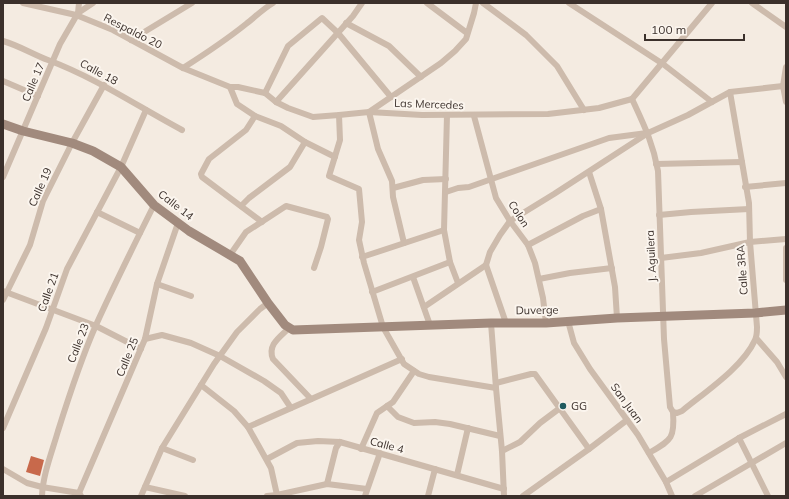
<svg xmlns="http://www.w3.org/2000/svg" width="789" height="499" font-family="Mulish,sans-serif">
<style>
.building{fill:#c8694b}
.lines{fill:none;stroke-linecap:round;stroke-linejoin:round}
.street{stroke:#cdbbac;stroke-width:6}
.secondary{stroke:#a18a7d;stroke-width:9}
.poi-dot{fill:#1f5a5e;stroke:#fbf5ee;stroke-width:1.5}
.labels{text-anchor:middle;stroke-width:4;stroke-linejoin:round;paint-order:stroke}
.street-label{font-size:11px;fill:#3b302b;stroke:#fbf5ee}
.poi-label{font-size:11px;fill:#3b302b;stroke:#fbf5ee;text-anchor:start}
</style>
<rect width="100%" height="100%" fill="#f4ebe1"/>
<path class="building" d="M31,456L44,460L40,476L26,472Z"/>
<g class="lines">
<g class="street">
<path d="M23,3L76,15L113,30L183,68L230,87H238L265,93L276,102L288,108L313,117L339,115L369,112L422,115L548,114L599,108L632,99"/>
<path d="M427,3L467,33"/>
<path d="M483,3L526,35L557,66L584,110"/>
<path d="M569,3L663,64L712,102"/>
<path d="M752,3L786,27"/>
<path d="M78,13L79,3"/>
<path d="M346,23L389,46L421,77"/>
<path d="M131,40L192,3"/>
<path d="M3,41C20,46 32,54 48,60C96,78 137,106 182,130"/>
<path d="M786,67L783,86L786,102"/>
<path d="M183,68C205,54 226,40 246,24C255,17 263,9 273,3"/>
<path d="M3,81L38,96"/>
<path d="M230,87L237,104L255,116L281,126L305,142L335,157"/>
<path d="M265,93L288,46L322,18L338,33L391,97"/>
<path d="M632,99C644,125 653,143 658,171L664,339L670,407L673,412L677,413L682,411C705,392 743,367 755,340C757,336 757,331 757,327L750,242L749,203L730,92"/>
<path d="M632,99L712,3"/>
<path d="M276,102L353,16L362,3"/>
<path d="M339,115L340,140L329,176L359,189L362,222L359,240L364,263L383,327L404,364L419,374L429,377L496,388"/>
<path d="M447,115L444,230L450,262L458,283"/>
<path d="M255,116L246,130L209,159L201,174L202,177L262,222"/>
<path d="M474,116L496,198L510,221L528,245L535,263L543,298L546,323"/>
<path d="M656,164L742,162"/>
<path d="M589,172L601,209L615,287L617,318"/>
<path d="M3,177L60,44L78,13L93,3"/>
<path d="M745,187L786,183"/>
<path d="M393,188L423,180L446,179"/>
<path d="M446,192L458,188L469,187L609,138L647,133"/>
<path d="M241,206L249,198L290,167L305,142"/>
<path d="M97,212L140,233"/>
<path d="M659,215L691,212L749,209"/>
<path d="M404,243L393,197L392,181L378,149L369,112L441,63L455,51L466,39L474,13L476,3"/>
<path d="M528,245L583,216L601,209"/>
<path d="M786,248V280"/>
<path d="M230,255L246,232L286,206L327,217L328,219L321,247L314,268"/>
<path d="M362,257L444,230"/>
<path d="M661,258L701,253L750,242L786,239"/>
<path d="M413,277L430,325"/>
<path d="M539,279L570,273L612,268"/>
<path d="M157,284L191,296"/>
<path d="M3,291L96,326L141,349"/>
<path d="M372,292L450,262"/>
<path d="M3,300L30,245L43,201L72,143L104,85"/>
<path d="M424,307L486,265"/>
<path d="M568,321L574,343L590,369L638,435L666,482L672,496"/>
<path d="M491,323L496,388L502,451L504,496"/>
<path d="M506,323L486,265L490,252L500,235L510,221L554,194L648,133L688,115L730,92L783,86"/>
<path d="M289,328C280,337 267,345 273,359L311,399"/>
<path d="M756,338L777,362L786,377"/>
<path d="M145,339L162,335L191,343L220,356L264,381L281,393L291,408"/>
<path d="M496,383L531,374H535L589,449"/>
<path d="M201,385L234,411L248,427L271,468L277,495"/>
<path d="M387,406L398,417L414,423L435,422L450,424L500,436"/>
<path d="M248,427L402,359"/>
<path d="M3,428L46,328L67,269L121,167L146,110"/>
<path d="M739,438L768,496"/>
<path d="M162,448L193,460"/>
<path d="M361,449L377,413L393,402L414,371"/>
<path d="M502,451L520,442L540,423L560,408"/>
<path d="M649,453C671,440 675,439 673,412"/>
<path d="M267,459L297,443L318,441L340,442L504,489"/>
<path d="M3,469L27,483L42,487L79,493L81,496"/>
<path d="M457,475L468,428"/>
<path d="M666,482L739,438L786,414"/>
<path d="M327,484L336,448L340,442"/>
<path d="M145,487L185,496"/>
<path d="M79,493L145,339L157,284L178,223"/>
<path d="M42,496C43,474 52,452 58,431C69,396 81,359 96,325C114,285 134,245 154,205"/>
<path d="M141,496L162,448L214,364L237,332L260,309L268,303"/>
<path d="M267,496L277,495L327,484L367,489"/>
<path d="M365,496L380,453"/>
<path d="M428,496L435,469"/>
<path d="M523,496L589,449L627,420"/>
<path d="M695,496L786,443"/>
</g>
<path class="secondary" d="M3,124L23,131L72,143L93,151L121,167L154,205L189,231L240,261L268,303L285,325L293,330L491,323H546L617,318L755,313L786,310"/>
</g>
<circle class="poi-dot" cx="563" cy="406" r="4"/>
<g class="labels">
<g class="street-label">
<text transform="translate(133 31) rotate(27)" y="4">Respaldo 20</text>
<text transform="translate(99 72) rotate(28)" y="4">Calle 18</text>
<text transform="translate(33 82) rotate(-67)" y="4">Calle 17</text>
<text transform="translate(429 104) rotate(2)" y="4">Las Mercedes</text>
<text transform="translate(40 187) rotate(-66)" y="4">Calle 19</text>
<text transform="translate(176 205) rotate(38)" y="4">Calle 14</text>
<text transform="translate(519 214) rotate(57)" y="4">Colon</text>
<text transform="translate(651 256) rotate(-93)" y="4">J. Aguilera</text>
<text transform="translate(742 270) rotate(-94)" y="4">Calle 3RA</text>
<text transform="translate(48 292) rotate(-70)" y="4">Calle 21</text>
<text transform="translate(537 310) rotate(-1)" y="4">Duverge</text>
<text transform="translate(78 343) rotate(-69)" y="4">Calle 23</text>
<text transform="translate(127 357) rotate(-68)" y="4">Calle 25</text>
<text transform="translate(627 403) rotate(54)" y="4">San Juan</text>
<text transform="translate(387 445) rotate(15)" y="4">Calle 4</text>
</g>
<g class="poi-label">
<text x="571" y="410">GG</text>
</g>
</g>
<rect width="789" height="499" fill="none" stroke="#3b302b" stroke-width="8"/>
<path d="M645 34v6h99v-6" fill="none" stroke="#3b302b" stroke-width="2"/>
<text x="651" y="34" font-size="12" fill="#3b302b" stroke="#fbf5ee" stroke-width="3" paint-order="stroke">100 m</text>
</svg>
